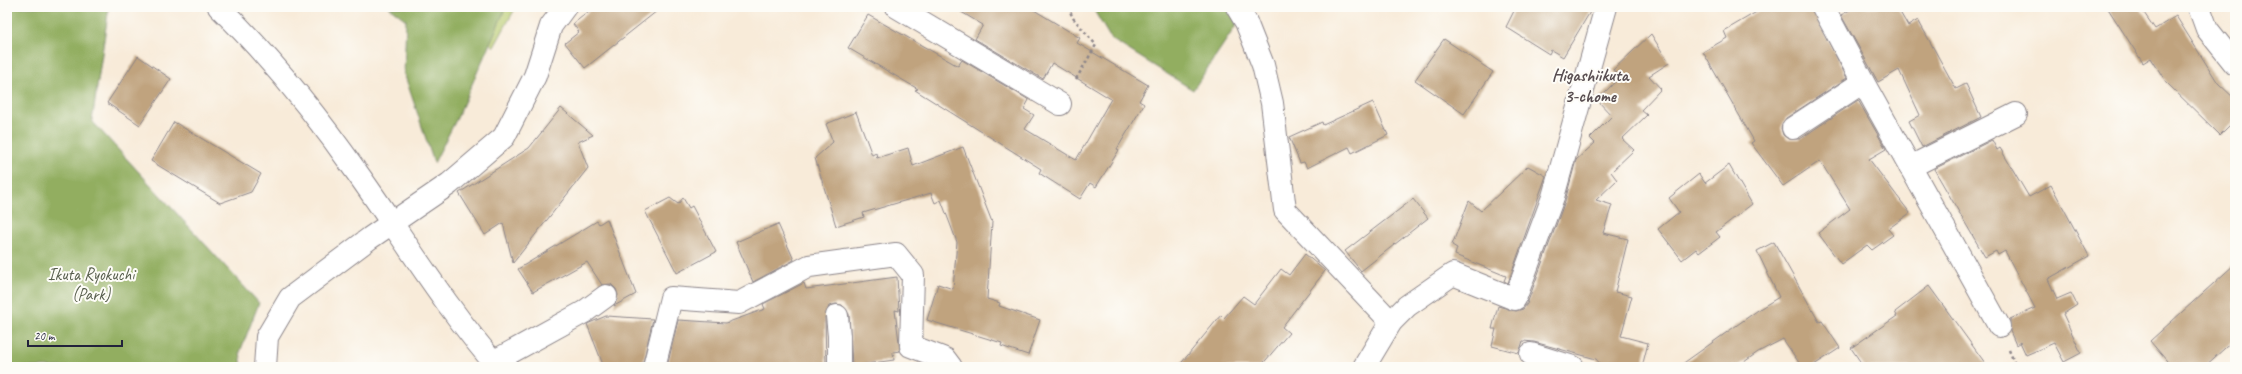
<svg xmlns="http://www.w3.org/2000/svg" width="2242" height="374" font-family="Caveat,sans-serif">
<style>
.green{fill:#b8ca6d;stroke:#6d7654}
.forest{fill:#92ae60;stroke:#5a684e}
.building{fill:#c0a37e}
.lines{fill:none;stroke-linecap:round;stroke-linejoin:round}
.minor-casing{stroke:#8d868a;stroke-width:24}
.path{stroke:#8d868a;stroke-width:2.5;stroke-dasharray:3 3;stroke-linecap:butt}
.minor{stroke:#fff;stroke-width:22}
.labels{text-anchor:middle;stroke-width:4;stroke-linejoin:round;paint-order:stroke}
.park-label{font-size:17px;fill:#565d4c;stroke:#fdfcf7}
.neighbourhood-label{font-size:18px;font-weight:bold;fill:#594f52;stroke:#fdfcf7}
</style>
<rect width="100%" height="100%" fill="#fdfcf7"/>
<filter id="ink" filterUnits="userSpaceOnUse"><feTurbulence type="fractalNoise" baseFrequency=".025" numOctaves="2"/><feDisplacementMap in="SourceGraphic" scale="8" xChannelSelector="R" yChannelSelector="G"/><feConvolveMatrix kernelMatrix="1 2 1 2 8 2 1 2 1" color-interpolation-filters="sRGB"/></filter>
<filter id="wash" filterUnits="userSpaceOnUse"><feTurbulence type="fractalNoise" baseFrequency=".012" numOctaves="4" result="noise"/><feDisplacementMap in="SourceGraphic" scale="16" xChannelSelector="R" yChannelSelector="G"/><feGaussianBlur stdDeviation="0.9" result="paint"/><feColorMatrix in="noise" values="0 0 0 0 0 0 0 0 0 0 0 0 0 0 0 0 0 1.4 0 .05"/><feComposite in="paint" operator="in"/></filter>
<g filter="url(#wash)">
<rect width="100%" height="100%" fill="#f8ebd9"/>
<path class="green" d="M453,7H516L494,47Z"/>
<g class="forest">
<path d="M7,7H109L92,121L259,303L240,352L242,367H7Z"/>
<path d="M389,7H506L458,116L434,163L404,73L406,20Z"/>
<path d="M1092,7H1227L1237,24L1193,90L1111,39Z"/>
</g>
<g id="blocks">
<g class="building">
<path d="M594,7H662L585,68L565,43L579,32L573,24Z"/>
<path d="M953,7H1029L1080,38L1077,43L1148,85L1139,101L1144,104L1117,149L1119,150L1096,187L1090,183L1080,199L1039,173L1041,169L915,90L918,89L848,48L868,15L958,66L962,60L1029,100L1024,109L1034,115L1025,129L1076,160L1111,99L1052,63L1043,79L975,39L983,25Z"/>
<path d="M1516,7H1593L1563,57L1551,50L1549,54L1506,27Z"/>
<path d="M1765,7H1811L1847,78L1786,118L1781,128L1783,135L1788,139H1800L1858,100L1886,149L1869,159L1910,213L1888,229L1893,235L1872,250L1867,245L1841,264L1818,233L1850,209L1820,161L1783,186L1751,143L1754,141L1703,52L1727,38L1724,31Z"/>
<path d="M1855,7H1897L1908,26L1918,20L1956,89L1966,84L1981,117L1922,147L1909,121L1920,115L1899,70L1878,82L1841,15Z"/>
<path d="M2107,7H2140L2155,29L2176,16L2218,83L2235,99V120L2220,135L2166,82L2151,58L2143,63Z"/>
<path d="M1651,34L1669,63L1649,76L1661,89L1641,110L1647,115L1622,139L1634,150L1611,172L1617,180L1596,200L1612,205L1603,233L1628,239L1615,292L1632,296L1621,336L1648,343L1642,367H1603L1596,359L1534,342L1523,341L1519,353L1492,346L1496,329H1492L1498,306L1516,311L1523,309L1527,304L1565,201L1576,160L1595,143L1590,138L1612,116L1597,100L1620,77L1613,70Z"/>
<path d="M1444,39L1493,72L1464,114L1415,80Z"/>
<path d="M138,56L171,79L140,125L107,103Z"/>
<path d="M1373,102L1388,135L1352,153L1349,147L1307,168L1304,162L1300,163L1289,137L1322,122L1323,125Z"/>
<path d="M561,108L593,135L578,142L588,168L513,263L503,223L485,235L459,193L529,148Z"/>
<path d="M856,112L872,155L876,153L877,158L908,148L913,166L963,147L992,222L987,299L1000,303L999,306L1040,320L1028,355L1001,346L1002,343L927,320L938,284L953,289L957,242L941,200L935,203L931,193L863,213L864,217L836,226L815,158L833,142L826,124Z"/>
<path d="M174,122L261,174L251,192L220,203L151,161Z"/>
<path d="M1992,140L1997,150L2000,148L2029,197L2051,185L2089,256L2048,279L2057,299L2071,293L2077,305L2063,314L2081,353L2064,362L2054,343L2026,355L2020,342L2016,345L2010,331V319L2035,308L2005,251L1998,255L1996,251L1985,257L1934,169Z"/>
<path d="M1729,165L1752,204L1716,232L1720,237L1699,253L1696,249L1682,260L1658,229L1679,212L1669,198L1699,174L1705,183Z"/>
<path d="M1528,166L1546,176L1508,283L1504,281L1506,276L1455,255L1457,248L1452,245L1469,201L1481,211Z"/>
<path d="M670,198L678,204L683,198L689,208L692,206L716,252L677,273L645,211Z"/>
<path d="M1413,199L1428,218L1361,271L1345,251Z"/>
<path d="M607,219L636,294L614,306L618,295L616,289L611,284L602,285L587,262L533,292L518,269L597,221L599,224Z"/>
<path d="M778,224L794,260L753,282L736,242Z"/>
<path d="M1774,242L1819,322L1822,321L1840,348L1811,367H1802L1783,339L1758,352L1737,367H1678L1761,308L1779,297L1757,251Z"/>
<path d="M1305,254L1325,271L1282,327L1289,333L1260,367H1178L1221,315L1224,318L1243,296L1254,304L1281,269L1289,275Z"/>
<path d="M2235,264V339L2204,367H2172L2150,341Z"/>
<path d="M897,277L899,311L895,310L900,351L893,352L894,360L852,366L849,314L842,305L836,304L829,306L825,317L826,367H667L678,320L726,323L765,309L763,304L804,283L806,289Z"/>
<path d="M1929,286L1988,367H1864L1851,348L1897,316L1895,312Z"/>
<path d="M606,316L653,319L642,367H604L587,324Z"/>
</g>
</g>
</g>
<g filter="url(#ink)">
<use href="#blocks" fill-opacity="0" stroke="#8d868a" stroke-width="1"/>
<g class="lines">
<defs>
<g id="minor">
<path d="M219,7C271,58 316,114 358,174C403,237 447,310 498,367"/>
<path d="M897,7L1060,104"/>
<path d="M1237,7L1246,22L1263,65L1272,103L1285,210L1391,322"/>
<path d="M1823,7L1863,82L1999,326"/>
<path d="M2199,7L2207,29L2235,64"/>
<path d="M1793,128L1863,82"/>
<path d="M1910,167L2016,114"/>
<path d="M837,316L839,336V367"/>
<path d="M1531,354L1573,367"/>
<path d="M493,362L584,312L606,296"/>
<path d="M265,367L267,337L290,298L370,238L449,184L504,137L535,76L551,26L565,7"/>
<path d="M654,367L671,298L739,303L809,266L896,254L913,275L911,346L945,359L951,367"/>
<path d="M1364,367L1391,322L1407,306L1453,274L1515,299L1553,197L1606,7"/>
</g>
</defs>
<use href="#minor" class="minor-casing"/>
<g class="path">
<path d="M1068,7L1073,18L1096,45L1075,81"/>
<path d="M2009,350L2016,367"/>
</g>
<use href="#minor" class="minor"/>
</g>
</g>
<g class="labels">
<g class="park-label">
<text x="91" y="280">Ikuta Ryokuchi<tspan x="91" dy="20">(Park)</tspan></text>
</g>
<g class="neighbourhood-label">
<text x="1590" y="81">Higashiikuta<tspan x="1590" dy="21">3-chome</tspan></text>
</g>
</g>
<rect width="2242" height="374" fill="none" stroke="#fdfcf7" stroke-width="24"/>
<path d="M28 340v6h94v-6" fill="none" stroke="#22223b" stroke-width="2"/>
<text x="34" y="340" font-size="12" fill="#22223b" stroke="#fdfcf7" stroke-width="3" paint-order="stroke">20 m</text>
</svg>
